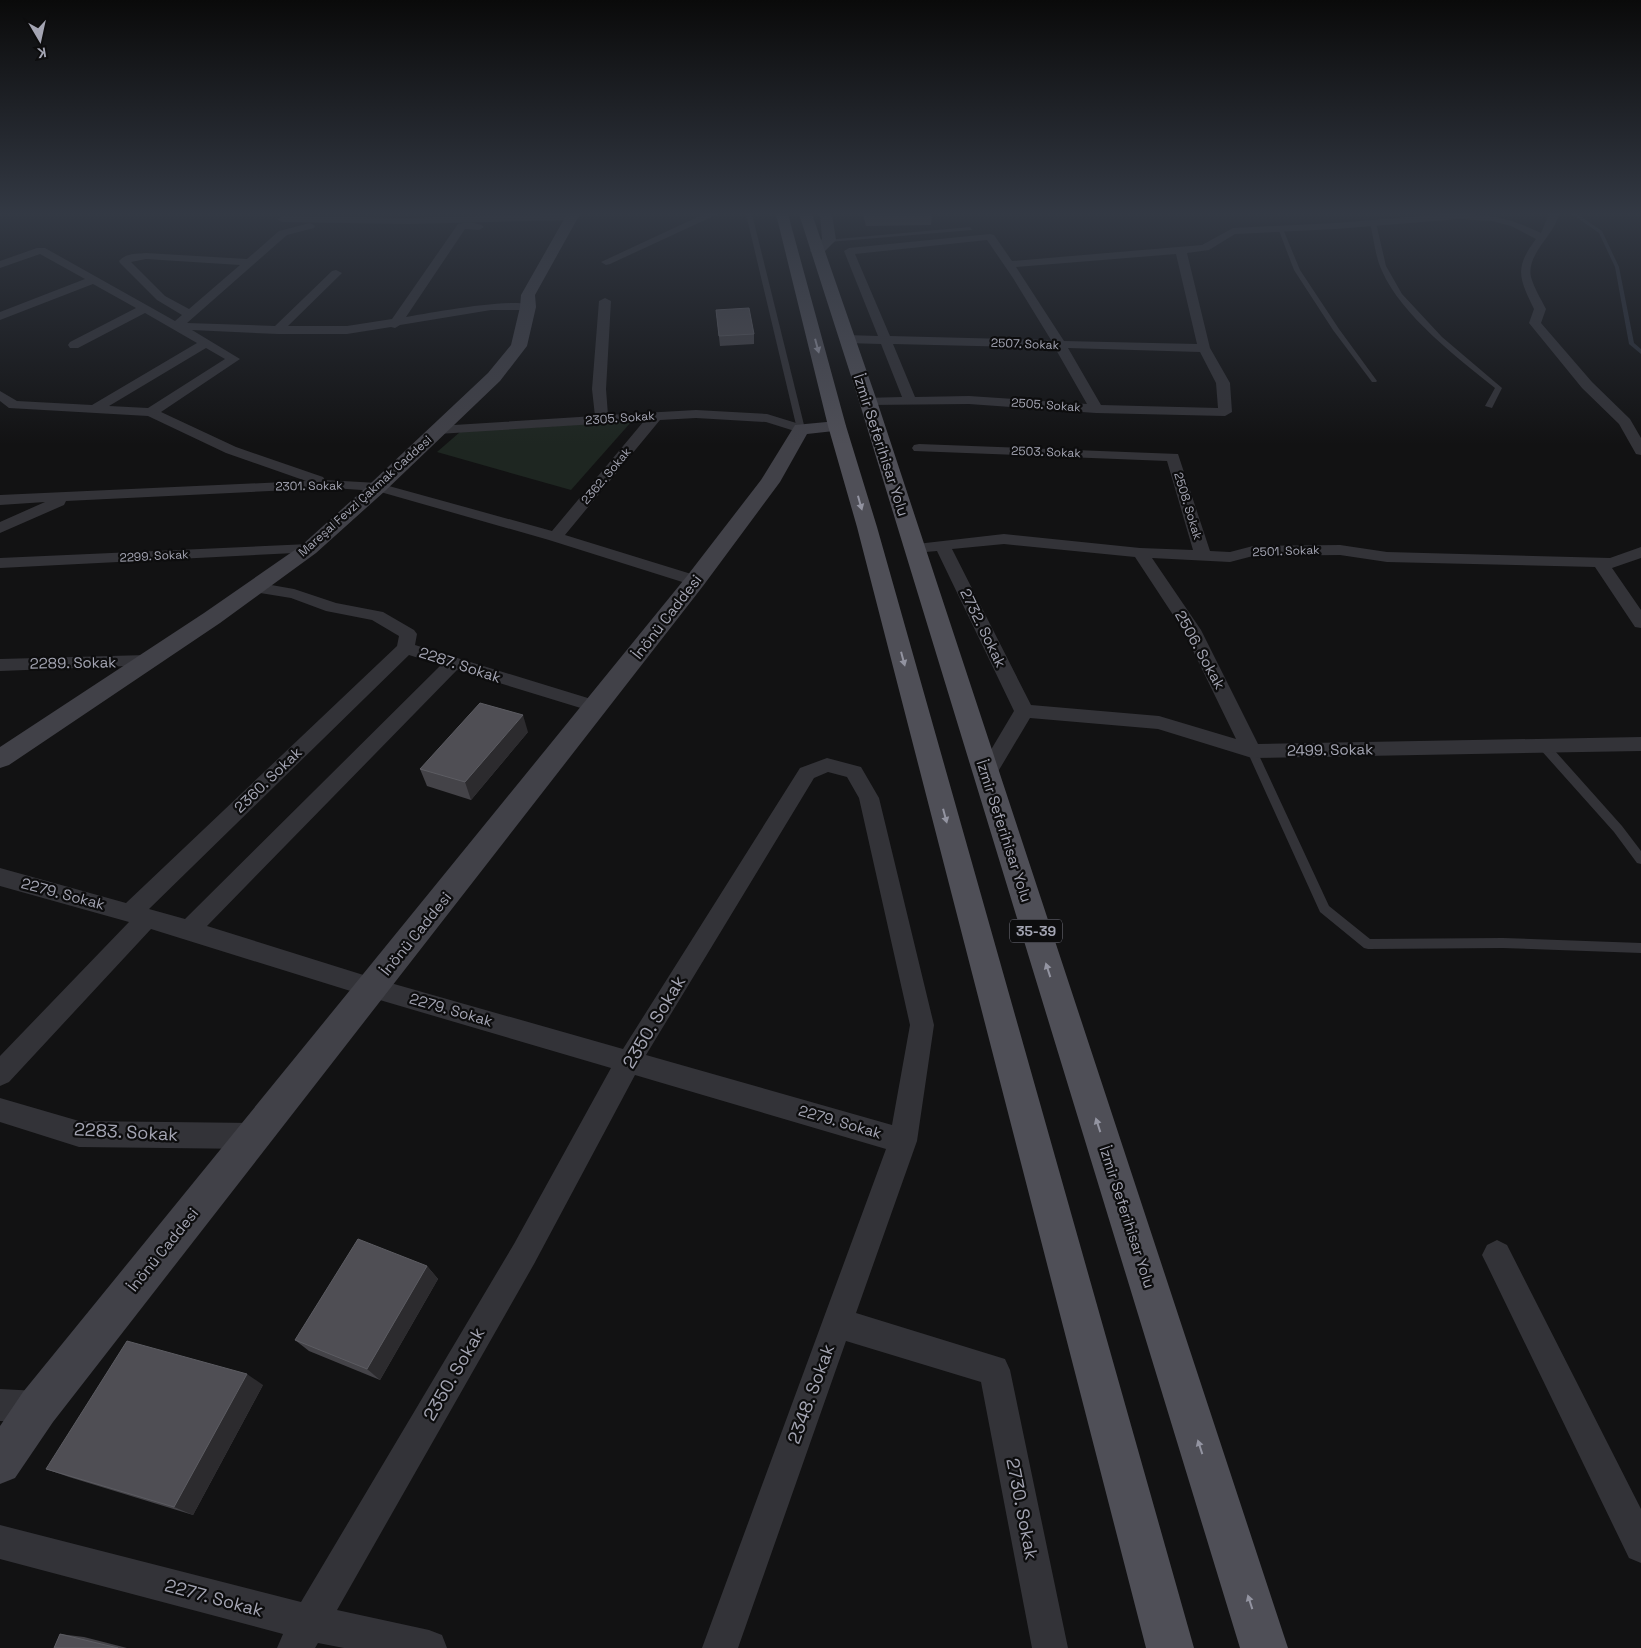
<svg xmlns="http://www.w3.org/2000/svg" width="1641" height="1648" font-family="'Space Grotesk',sans-serif">
<style>
.green{fill:#1e2621}
.lines{fill:none;stroke-linecap:round;stroke-linejoin:round}
.stream{fill:#2b2f38;fill-rule:evenodd}
.lane{fill:#333338;fill-rule:evenodd}
.street{fill:#333338;fill-rule:evenodd}
.secondary{fill:#414148;fill-rule:evenodd}
.primary{fill:#4f4f57;fill-rule:evenodd}
.wall{fill:#444348}
.shaded-wall{fill:#2c2b2e}
.building{fill:#4f4e54;stroke:#5c5c62}
.oneway{fill:#9394a1}
.labels{text-anchor:middle;stroke-width:4.5;stroke-linejoin:round;paint-order:stroke}
.far-street-label{font-size:12px;fill:#a4a5b3;stroke:#0d0d0e}
.shield{fill:#0d0d0e;stroke:#777782;stroke-width:1}
.shield-label{font-size:14px;font-weight:bold;fill:#a4a5b3}
.street-label{font-size:15px;fill:#a4a5b3;stroke:#0d0d0e}
.near-street-label{font-size:18px;fill:#a4a5b3;stroke:#0d0d0e}
</style>
<rect width="100%" height="100%" fill="#121213"/>
<path class="green" d="M632,421L571,490L437,452L460,432Z"/>
<g class="lines">
<path class="stream" d="M1572,214H1577L1602,231L1619,267L1634,343L1641,349V354L1629,344L1615,267L1599,233Z"/>
<g class="lane">
<path d="M746,214H752L805,429L804,431L797,429Z"/>
<path d="M1373,221L1376,223L1386,266L1402,294L1442,337L1502,388L1492,408L1485,406L1495,388C1458,358 1402,316 1382,271C1375,256 1374,239 1370,223Z"/>
<path d="M970,227L972,230L829,242L826,240Z"/>
<path d="M1278,228L1283,229L1300,270L1339,329L1377,381L1376,382H1372L1333,330L1294,270Z"/>
<path d="M1543,741L1547,742L1622,826L1641,851V864L1637,863L1614,832L1539,748L1538,745L1539,742Z"/>
<path d="M1252,747L1257,751L1329,906L1370,939L1503,938L1641,943V953L1503,948L1368,949L1364,948L1320,912L1247,751Z"/>
</g>
<g class="street">
<path d="M563,214H574L578,217L573,220L408,224L282,222L277,219L282,216L408,218Z"/>
<path d="M704,214H718L610,264L606,265L601,262Z"/>
<path d="M1444,214C1484,214 1504,215 1541,233L1549,214H1559C1554,236 1526,254 1531,277C1534,288 1541,299 1546,309L1541,323L1592,382L1630,419L1641,438V455L1636,454L1619,424L1582,388L1529,323L1534,309C1519,278 1514,268 1536,239L1511,226L1492,221L1459,219L1336,229L1235,234L1209,250L1187,253L1210,348L1230,383L1232,412L1225,416L1096,413L969,404L868,405L863,404L861,401L863,398L902,397L881,344L846,343L840,339L846,335L878,336L844,251L849,248L990,234L994,235L1012,261L1202,245L1233,228L1336,223ZM987,240L1013,278L1051,340L890,336L855,254ZM1176,254L1197,344L1064,341L1016,267ZM893,344L1055,348L1087,404L969,396L915,397ZM1068,348L1200,352L1216,383L1218,408L1101,405Z"/>
<path d="M310,223L315,226L314,228L287,235L187,323L275,326L332,271L336,270L342,273L340,275L288,326H347L392,319L458,224C466,222 479,222 484,227L479,230L465,229L406,317C426,314 522,295 534,307L528,310H491L400,325L395,328L391,327L347,334H278L192,330L240,359L161,412L236,447L323,477L325,480L378,483L552,531L644,421L438,434L431,430L438,426L595,416L592,389L599,301L605,298L611,301L606,389L608,415L696,410L767,414L806,426L808,429L801,433L766,422L696,418L660,420L565,535L701,577L703,581L701,585L695,586L549,540L377,491L332,488L66,501L64,505L0,533V522L45,502L0,505V495L306,481L226,453L148,416L9,408L0,401V391L17,401L92,405L197,343L145,313L78,348H70L68,345L70,342L136,308L93,284L0,320V312L85,279L40,254L0,268V261L37,248H45L175,321L182,315L157,300L120,263L119,261C126,253 136,254 146,253L247,259L279,231ZM146,259L240,265L189,309L165,296L131,262ZM206,348L225,359L148,408L109,406Z"/>
<path d="M919,444L1178,454L1210,551L1230,552L1253,546L1340,545L1387,552L1610,558L1641,547V558L1612,568L1641,610V628L1635,627L1595,567L1387,562L1340,555L1253,556L1230,562L1152,558L1201,630L1258,744L1641,737V751L1252,758L1158,729L1030,718L993,780L986,782L979,780L976,775L1014,711L937,551L914,553L908,551L906,548L908,545L1004,534L1140,548L1193,550L1167,461L914,451L912,448L914,445ZM1004,544L1135,557L1183,630L1236,739L1159,716L1031,705L952,549Z"/>
<path d="M309,544L315,546L317,549L315,552L0,568V558Z"/>
<path d="M254,582L294,589L336,603L383,612L414,630L417,634L415,645L604,703L607,707L604,711L597,713L457,670L207,926L373,978L623,1049L800,768L827,758L861,767L879,798L934,1025L917,1141L856,1313L1005,1359L1010,1370L1068,1648H1032L981,1382L846,1341L738,1648H702L886,1149L635,1075L534,1264L337,1610L429,1630L442,1635L447,1648H344L318,1643L315,1648H277L283,1634L0,1559V1525L301,1602L514,1244L611,1068L373,998L151,929L9,1082L0,1086V1056L129,922L0,886V868L126,903L397,646L399,636L372,620L326,611L291,598L248,591L246,587L248,583ZM409,655L441,665L185,919L149,909ZM828,772L847,777L859,798L910,1025L892,1125L646,1055L814,778Z"/>
<path d="M147,655L153,657L156,661L153,665L0,671V659Z"/>
<path d="M0,1098L79,1121L254,1123L264,1127L268,1136L264,1145L254,1149L79,1147L0,1122Z"/>
<path d="M1497,1240L1507,1245L1641,1509V1563L1629,1558L1487,1265L1482,1255L1487,1245Z"/>
<path d="M0,1389L38,1391L49,1396L54,1407L49,1418L38,1423L0,1421Z"/>
</g>
<g class="secondary">
<path d="M567,214H580L535,295L536,307L527,346L500,381L385,491L316,553L220,623L9,765L0,768V747L204,613L302,545L371,483L488,373L511,345L520,307L521,295Z"/>
<path d="M820,214H832L836,240L822,254L817,255L810,251L822,239Z"/>
<path d="M837,421L843,422L846,426L843,430L807,434L780,482L703,586L53,1422L15,1478L0,1484V1426L23,1392L687,576L761,480L795,425Z"/>
</g>
<g class="primary">
<path d="M776,214H788L846,426L877,527L1194,1648H1146L857,527L828,426Z"/>
<path d="M799,214H812L877,401L1288,1648H1240L859,401Z"/>
</g>
</g>
<g class="wall">
<path d="M863,214H932L931,225L866,226Z"/>
<path d="M716,310L754,334V344L720,346Z"/>
<path d="M528,732L471,800L427,786L420,769Z"/>
<path d="M427,1266L438,1279L380,1380L309,1351L295,1340Z"/>
<path d="M263,1385L193,1515L69,1477L46,1469Z"/>
<path d="M60,1634L84,1637L127,1648H54Z"/>
</g>
<g class="shaded-wall">
<path d="M523,715L528,732L471,800L465,782Z"/>
<path d="M427,1266L438,1279L380,1380L367,1369Z"/>
<path d="M247,1374L263,1385L193,1515L174,1507Z"/>
</g>
<g class="building">
<path d="M749,308L754,334L719,336L716,310Z"/>
<path d="M480,703L523,715L465,782L420,769Z"/>
<path d="M358,1239L427,1266L367,1369L295,1340Z"/>
<path d="M127,1341L247,1374L174,1507L46,1469Z"/>
<path d="M60,1634L118,1648H54Z"/>
</g>
<defs><path id="oneway-solid" d="M-6-.8H1V-3.2L6.5 0L1 3.2V.8H-6Z" transform="scale(1.25)"/></defs>
<g class="oneway">
<use href="#oneway-solid" transform="translate(817 346) rotate(75)"/>
<use href="#oneway-solid" transform="translate(860 503) rotate(74)"/>
<use href="#oneway-solid" transform="translate(903 659) rotate(75)"/>
<use href="#oneway-solid" transform="translate(945 816) rotate(75)"/>
<use href="#oneway-solid" transform="translate(1048 970) rotate(-108)"/>
<use href="#oneway-solid" transform="translate(1098 1125) rotate(-108)"/>
<use href="#oneway-solid" transform="translate(1200 1447) rotate(-108)"/>
<use href="#oneway-solid" transform="translate(1250 1602) rotate(-108)"/>
</g>
<linearGradient id="sky" x2="0" y2="1"><stop stop-color="#0a0a0a"/><stop offset="0.48" stop-color="#333944"/><stop offset="1" stop-color="#333944" stop-opacity="0"/></linearGradient>
<rect width="1641" height="445" fill="url(#sky)"/>
<g class="labels">
<g class="far-street-label">
<text transform="translate(1025 344) rotate(2)" y="4">2507. Sokak</text>
<text transform="translate(1046 405) rotate(4)" y="4">2505. Sokak</text>
<text transform="translate(620 418) rotate(-4)" y="4">2305. Sokak</text>
<text transform="translate(1046 452) rotate(2)" y="4">2503. Sokak</text>
<text transform="translate(606 476) rotate(-50)" y="4">2362. Sokak</text>
<text transform="translate(309 486) rotate(-1)" y="4">2301. Sokak</text>
<text transform="translate(365 496) rotate(-42)" y="4">Mareşal Fevzi Çakmak Caddesi</text>
<text transform="translate(1188 506) rotate(73)" y="4">2508. Sokak</text>
<text transform="translate(1286 551) rotate(-2)" y="4">2501. Sokak</text>
<text transform="translate(154 556) rotate(-3)" y="4">2299. Sokak</text>
</g>
<rect class="shield" x="1010" y="919.5" width="52" height="23" rx="4"/>
<g class="shield-label">
<text x="1036" y="936">35-39</text>
</g>
<g class="street-label">
<text transform="translate(881 445) rotate(72)" y="5">İzmir Seferihisar Yolu</text>
<text transform="translate(667 617) rotate(-52)" y="5">İnönü Caddesi</text>
<text transform="translate(983 628) rotate(64)" y="5">2732. Sokak</text>
<text transform="translate(1200 650) rotate(61)" y="5">2506. Sokak</text>
<text transform="translate(73 663) rotate(-1)" y="5">2289. Sokak</text>
<text transform="translate(460 665) rotate(18)" y="5">2287. Sokak</text>
<text transform="translate(1330 750) rotate(-1)" y="5">2499. Sokak</text>
<text transform="translate(268 780) rotate(-44)" y="5">2360. Sokak</text>
<text transform="translate(1004 831) rotate(72)" y="5">İzmir Seferihisar Yolu</text>
<text transform="translate(63 894) rotate(15)" y="5">2279. Sokak</text>
<text transform="translate(416 934) rotate(-51)" y="5">İnönü Caddesi</text>
<text transform="translate(451 1010) rotate(16)" y="5">2279. Sokak</text>
<text transform="translate(840 1122) rotate(16)" y="5">2279. Sokak</text>
<text transform="translate(1127 1217) rotate(72)" y="5">İzmir Seferihisar Yolu</text>
<text transform="translate(163 1250) rotate(-51)" y="5">İnönü Caddesi</text>
</g>
<g class="near-street-label">
<text transform="translate(654 1022) rotate(-59)" y="6">2350. Sokak</text>
<text transform="translate(126 1132) rotate(3)" y="6">2283. Sokak</text>
<text transform="translate(454 1374) rotate(-60)" y="6">2350. Sokak</text>
<text transform="translate(811 1394) rotate(-70)" y="6">2348. Sokak</text>
<text transform="translate(1022 1509) rotate(79)" y="6">2730. Sokak</text>
<text transform="translate(214 1598) rotate(15)" y="6">2277. Sokak</text>
</g>
</g>
<g transform="translate(40 40) rotate(171)" stroke="#0d0d0e" stroke-width="4" paint-order="stroke">
<path d="M0-4L9 19L0 12L-9 19Z" fill="#a4a5b3"/>
<text y="-8" font-size="14" font-weight="bold" text-anchor="middle" fill="#a4a5b3">K</text>
</g>
</svg>
